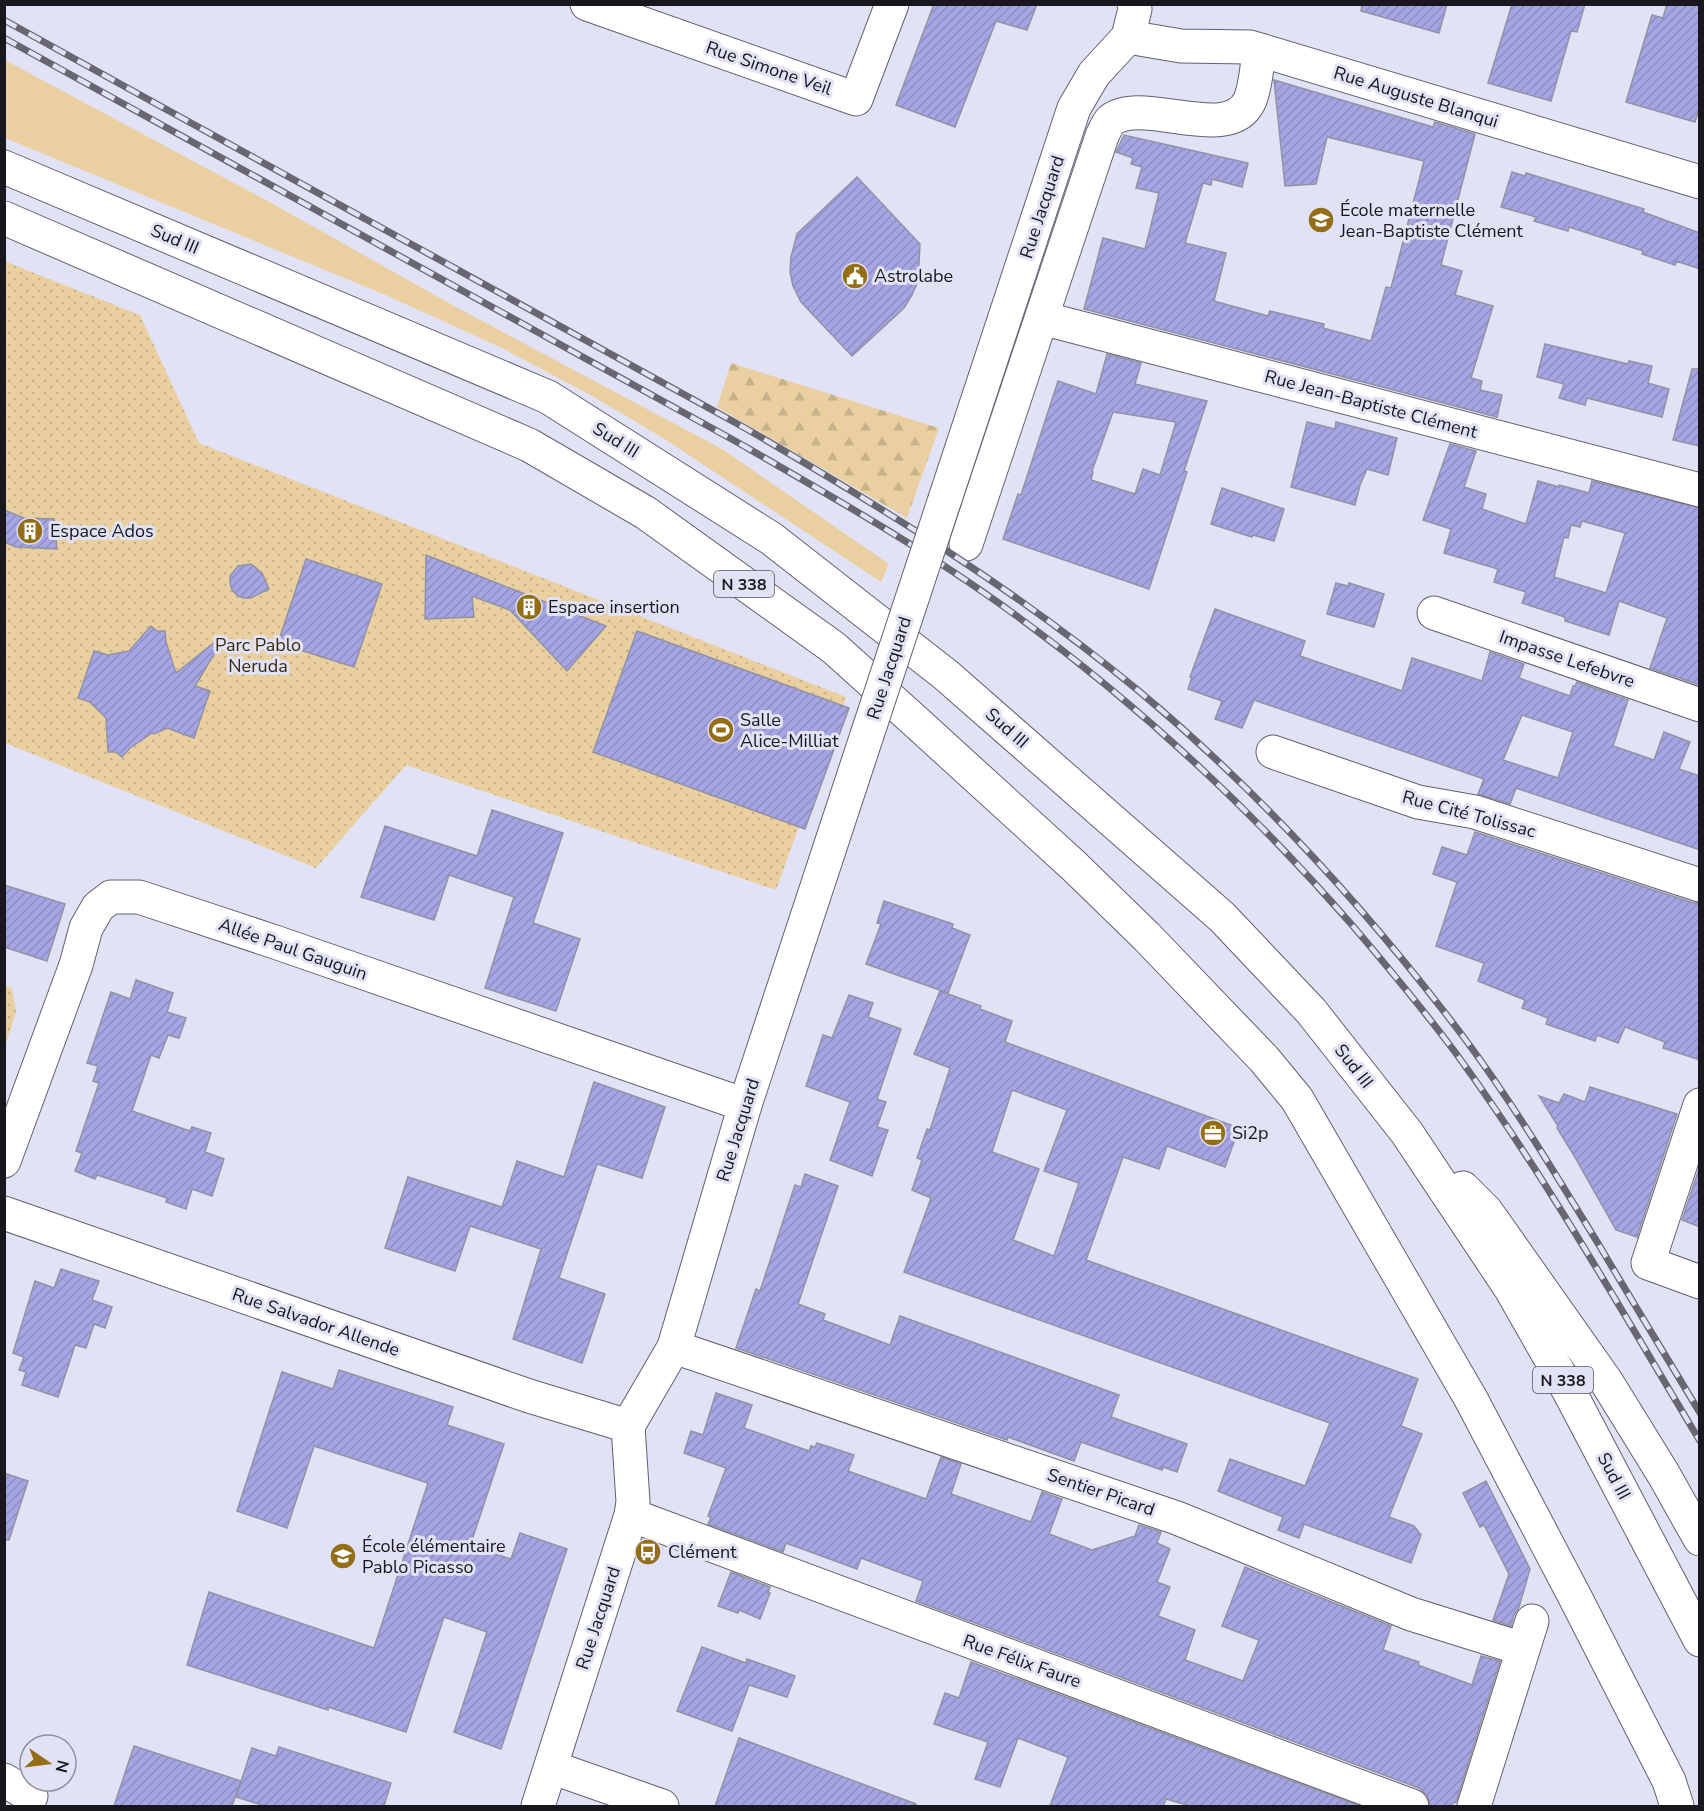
<svg xmlns="http://www.w3.org/2000/svg" width="1704" height="1811" font-family="'Nunito Sans',sans-serif">
<style>
.grass{fill:#ead0a1}
.forest{fill:url(#forest-firs)}
.park{fill:url(#park-dots)}
.building{fill:url(#building-hatch);stroke:#9192a4;stroke-width:1.5;fill-rule:evenodd}
.lines{fill:none;stroke-linecap:round;stroke-linejoin:round}
.minor-casing{stroke:#616172;stroke-width:35}
.highway-casing{stroke:#616172;stroke-width:35}
.minor{stroke:#fff;stroke-width:33}
.highway{stroke:#fff;stroke-width:33}
.rail-casing{stroke:#676772;stroke-width:7}
.rail{stroke:#e2e2f6;stroke-width:4.5;stroke-dasharray:14;stroke-linecap:butt}
.minor-bridge-casing{stroke:#616172;stroke-width:35;stroke-linecap:butt}
.minor-bridge{stroke:#fff;stroke-width:33}
.labels{text-anchor:middle;stroke-width:6;stroke-linejoin:round;paint-order:stroke}
.shield{fill:#e2e2f6;stroke:#54545e;stroke-width:1.5}
.shield-label{font-size:16px;font-weight:bold;fill:#17171d}
.street-label{font-size:18px;fill:#17171d;stroke:#e2e2f6}
.poi-label{font-size:18px;fill:#17171d;stroke:#e2e2f6;text-anchor:start}
.park-label{font-size:18px;fill:#392b0e;stroke:#e2e2f6}
</style>
<defs>
<pattern id="forest-firs" width="22" height="20" patternUnits="userSpaceOnUse" patternTransform="scale(1.5)"><rect width="22" height="20" fill="#ead0a1"/><path d="M5 1l3.5 6h-7zM16 11l3.5 6h-7z" fill="#c8b28a"/></pattern>
<pattern id="park-dots" width="8" height="8" patternUnits="userSpaceOnUse" patternTransform="scale(1.5)"><rect width="8" height="8" fill="#ead0a1"/><path d="M2 2h.1M6 6h.1" fill="none" stroke="#c8b28a" stroke-width="1.8" stroke-linecap="round"/></pattern>
<pattern id="building-hatch" width="6" height="6" patternUnits="userSpaceOnUse" patternTransform="scale(1.5)"><rect width="6" height="6" fill="#a6a5e4"/><path d="M-1 1l2-2M0 6l6-6M5 7l2-2" fill="none" stroke="#8e8dc3"/></pattern>
</defs>
<rect width="100%" height="100%" fill="#e2e2f6"/>
<path class="grass" d="M5,60L275,205L456,307L722,449L889,564L881,582L663,438L594,397L502,348L388,296L5,138Z"/>
<path class="forest" d="M731,363L939,428L907,518L717,407Z"/>
<g class="park">
<path d="M4,261L140,315L199,443L846,697L776,890L406,765L316,868L5,743Z"/>
<path d="M5,985L12,989L16,1012L5,1047Z"/>
</g>
<g class="building">
<path d="M934,4H1037L1027,30L996,21L955,127L896,105Z"/>
<path d="M1362,4H1447L1439,33L1361,11Z"/>
<path d="M1512,4H1585L1577,32L1571,31L1551,101L1488,83Z"/>
<path d="M1667,4H1700V106L1695,122L1626,102L1652,15L1663,18Z"/>
<path d="M1274,80L1433,127L1435,122L1475,134L1441,265L1462,271L1455,295L1493,306L1471,378L1482,381L1480,390L1502,395L1497,417L1084,309L1103,238L1145,249L1159,193L1136,188L1142,167L1131,164L1133,158L1116,152L1124,135L1248,163L1242,187L1212,179L1211,185L1203,183L1185,243L1226,253L1214,301L1268,316L1270,311L1324,324L1323,328L1371,341L1386,287L1391,288L1424,161L1327,137L1316,184L1285,186Z"/>
<path d="M1512,172L1525,176L1526,173L1644,209L1643,212L1700,233V269L1676,261L1675,265L1642,254L1643,251L1569,227L1568,231L1534,221L1536,217L1501,207Z"/>
<path d="M857,177L920,244L918,281L912,295L904,308L852,356L801,302L793,286L790,272L791,257L797,234Z"/>
<path d="M1545,344L1628,364L1629,361L1652,366L1648,383L1669,389L1662,417L1587,398L1585,405L1559,398L1564,384L1537,377Z"/>
<path d="M1107,354L1141,363L1135,384L1207,401L1184,471L1187,472L1149,589L1003,539L1018,494L1021,495L1058,381L1096,394ZM1113,412L1176,422L1160,475L1143,469L1135,494L1091,480L1093,472L1092,471Z"/>
<path d="M1692,369H1700V446L1673,440Z"/>
<path d="M1307,422L1335,429L1336,422L1397,438L1388,475L1367,469L1360,485L1355,505L1291,487Z"/>
<path d="M1450,444L1476,451L1464,487L1486,494L1482,509L1526,524L1538,481L1559,487V485L1589,493L1592,481L1700,508V685L1650,668L1667,618L1619,601L1609,635L1565,621V617L1522,603L1526,592L1494,582L1498,569L1444,553L1451,529L1423,520ZM1582,521L1625,533L1606,593L1554,577L1564,537L1568,538L1571,525L1580,527Z"/>
<path d="M1222,488L1284,509L1274,541L1253,535L1252,537L1211,524Z"/>
<path d="M4,510L24,518L54,519L57,549L16,547L4,542Z"/>
<path d="M426,555L479,576L606,626L567,671L510,610L472,596L474,617L425,619Z"/>
<path d="M306,559L382,584L354,667L278,643Z"/>
<path d="M251,564L262,573L269,589L251,598H244L238,596L232,590L230,583V576L238,566Z"/>
<path d="M1336,583L1348,586L1349,583L1384,594L1374,627L1327,614Z"/>
<path d="M1215,609L1305,641L1300,656L1402,691L1412,658L1482,681L1490,652L1524,664L1519,678L1570,696L1573,686H1575L1577,682L1628,700L1613,746L1654,760L1664,732L1690,742L1679,769L1700,776V850L1516,788L1510,804L1478,794L1484,779L1254,700L1242,728L1215,719L1222,701L1188,689L1192,677H1190ZM1522,715L1573,732L1558,778L1503,760Z"/>
<path d="M151,626L157,631H165L166,642L176,673L221,637L223,639L195,686L210,691L194,738L167,728L154,734L152,733L130,748L122,757L116,752H108L106,718L90,702L78,698L94,651L108,655L129,651Z"/>
<path d="M637,631L849,708L805,829L593,752Z"/>
<path d="M492,810L563,833L533,923L580,939L556,1011L485,988L514,897L449,875L434,920L361,897L385,826L477,856Z"/>
<path d="M1475,832L1694,903H1700V1060L1663,1048L1665,1042L1625,1027L1618,1043L1597,1035L1595,1041L1546,1024L1548,1018L1522,1008L1525,1000L1478,981L1484,963L1436,946L1457,882L1433,874L1442,847L1467,855Z"/>
<path d="M4,885L65,904L47,961L4,947Z"/>
<path d="M884,901L953,924L952,928L970,935L948,993L866,964L881,924L877,923Z"/>
<path d="M136,980L173,993L167,1012L186,1018L179,1038L168,1035L159,1058L151,1055L132,1111L190,1131L192,1127L211,1133L205,1152L224,1159L212,1196L192,1189L186,1209L166,1202L167,1198L97,1175L95,1179L75,1171L82,1153L76,1151L99,1083L93,1081L98,1066L87,1063L111,992L130,999Z"/>
<path d="M940,991L981,1006L980,1009L1012,1021L1005,1042L1239,1128L1225,1167L1167,1146L1159,1169L1123,1157L1086,1260L1418,1379L1401,1426L1422,1434L1389,1517L1414,1526L1421,1535L1411,1563L1304,1524L1299,1538L1278,1530L1283,1517L1218,1491L1230,1459L1305,1486L1330,1423L904,1272L931,1198L912,1190L922,1160L917,1158L927,1129L930,1130L950,1068L914,1054ZM1012,1090L1067,1110L1044,1171L1079,1183L1054,1256L1013,1240L1039,1169L992,1152Z"/>
<path d="M849,995L873,1003L868,1017L901,1029L877,1099L886,1102L877,1127L888,1130L872,1176L830,1160L850,1102L806,1086L823,1035L832,1038Z"/>
<path d="M594,1082L665,1107L642,1178L597,1164L559,1278L605,1294L582,1363L513,1339L541,1249L470,1226L455,1271L385,1248L408,1177L502,1207L517,1161L564,1177Z"/>
<path d="M1590,1087L1677,1114L1637,1237L1616,1230L1573,1154L1557,1128L1558,1126L1539,1096L1559,1103L1564,1094L1585,1102Z"/>
<path d="M1700,1166V1227L1682,1220Z"/>
<path d="M805,1174L838,1186L798,1304L825,1314L823,1320L890,1345L900,1316L1119,1395L1111,1417L1187,1444L1177,1472L1163,1467L1162,1470L1081,1442L1074,1461L1008,1437L1007,1440L736,1348L756,1289L760,1291L795,1185L801,1187Z"/>
<path d="M61,1269L99,1281L92,1300L112,1307L105,1328L94,1324L86,1348L75,1345L58,1397L22,1385L26,1372L19,1370L24,1357L13,1353L35,1281L54,1288Z"/>
<path d="M339,1370L453,1407L447,1425L504,1444L470,1546L511,1559L520,1533L567,1549L501,1749L454,1732L487,1632L444,1617L406,1732L328,1707V1710L187,1665L209,1592L374,1648L428,1483L314,1446L287,1528L237,1511L282,1372L333,1389Z"/>
<path d="M716,1393L752,1405L744,1428L809,1451L811,1446L815,1447L817,1443L854,1455L848,1471L926,1499L941,1457L961,1464L951,1494L1031,1522L1042,1492L1062,1499L1049,1534L1092,1550L1135,1536L1139,1525L1161,1532L1157,1543L1170,1549L1157,1582L1170,1587L1158,1616L1195,1630L1185,1660L1243,1681L1259,1640L1222,1626L1245,1567L1391,1626L1383,1650L1419,1662L1418,1665L1472,1685L1481,1656L1500,1661L1456,1802L1448,1806H1430L1427,1795L1419,1788L916,1601L923,1581L861,1558L857,1569L786,1543L783,1552L708,1524L711,1517L708,1516L726,1468L684,1453L691,1431L703,1435Z"/>
<path d="M4,1473L28,1481L9,1540H4Z"/>
<path d="M1486,1481L1530,1569L1519,1607L1514,1615L1511,1626L1493,1620L1509,1574L1484,1525L1480,1527L1463,1493Z"/>
<path d="M731,1572L770,1587L768,1593H770L760,1619L739,1610L738,1613L718,1606Z"/>
<path d="M702,1647L746,1663L747,1659L795,1676L787,1697L749,1685L732,1731L677,1711Z"/>
<path d="M971,1662L1360,1806H1190L1166,1799L1163,1806H1050L1068,1757L1018,1738L1000,1787L975,1779L988,1742L934,1724L945,1693L959,1698Z"/>
<path d="M739,1738L916,1804L915,1806H715Z"/>
<path d="M134,1746L241,1781L232,1806H114Z"/>
<path d="M279,1747L391,1783L384,1806H265L236,1797L252,1748L276,1756Z"/>
</g>
<g class="lines">
<defs>
<g id="minor">
<path d="M587,4L856,99L892,4"/>
<path d="M1128,37L1181,46L1250,47L1700,182"/>
<path d="M1042,318L1700,490"/>
<path d="M945,499L1074,108L1094,74L1128,37L1135,9L1134,4"/>
<path d="M966,544L1102,136C1104,132 1107,124 1111,120C1143,95 1230,146 1250,100C1256,85 1257,66 1259,50"/>
<path d="M1434,613L1700,705"/>
<path d="M1273,752L1418,802L1475,812L1700,885"/>
<path d="M1700,1105L1648,1263L1700,1282"/>
<path d="M4,1161L76,965L86,928L98,907L111,897H139L275,942L745,1105"/>
<path d="M4,1213L529,1396L628,1426"/>
<path d="M674,1347L1177,1518L1411,1614L1523,1649"/>
<path d="M628,1426L674,1347L745,1105L867,735"/>
<path d="M631,1515L1412,1806"/>
<path d="M551,1767L662,1806"/>
<path d="M4,1780L31,1796"/>
<path d="M538,1806L631,1515L633,1502L628,1426"/>
<path d="M1474,1806L1532,1621"/>
</g>
<g id="highway">
<path d="M4,167L548,397L772,539L946,675L1222,917L1311,1011L1407,1133L1511,1289L1569,1391L1700,1640"/>
<path d="M4,218L529,445L646,513L834,648L915,721L1074,866L1147,937L1264,1059L1297,1099L1471,1399L1575,1597L1669,1781L1677,1806"/>
<path d="M1463,1188L1486,1211L1606,1381L1664,1475L1700,1539"/>
</g>
</defs>
<use href="#minor" class="minor-casing"/>
<use href="#highway" class="highway-casing"/>
<use href="#minor" class="minor"/>
<use href="#highway" class="highway"/>
<defs>
<g id="rail">
<path d="M4,20L745,428C883,508 1017,590 1140,692C1262,794 1370,913 1465,1039C1514,1105 1556,1175 1599,1245C1632,1301 1666,1356 1700,1413"/>
<path d="M4,38L737,442C831,496 926,550 1014,614C1138,704 1251,809 1352,925C1387,966 1422,1008 1455,1052C1545,1175 1621,1310 1700,1441"/>
</g>
</defs>
<use href="#rail" class="rail-casing"/>
<use href="#rail" class="rail"/>
<defs>
<path id="minor-bridge" d="M867,735L945,499"/>
</defs>
<use href="#minor-bridge" class="minor-bridge-casing"/>
<use href="#minor-bridge" class="minor-bridge"/>
</g>
<defs>
<symbol id="school-disc" viewBox="-11 -11 22 22"><circle r="9.5" fill="#946e17" stroke="#e2e2f6"/><path d="M0-5L7-2L0 1L-7-2ZM-4 1L0 2.5L4 1V4Q0 6-4 4Z" fill="#fff"/></symbol>
<symbol id="civic-disc" viewBox="-11 -11 22 22"><circle r="9.5" fill="#946e17" stroke="#e2e2f6"/><path d="M-.6-6.5H3V-4.5H.6V-3L4-1V1h2V6H-6V1h2V-1L-.6-3ZM-1.2 2.5V6h2.4V2.5Z" fill="#fff"/></symbol>
<symbol id="building-disc" viewBox="-11 -11 22 22"><circle r="9.5" fill="#946e17" stroke="#e2e2f6"/><path d="M-4-6H4V6H1V3H-1V6H-4ZM-2.5-4.3h1.7v1.8h-1.7ZM.8-4.3h1.7v1.8H.8ZM-2.5-1h1.7V.8h-1.7ZM.8-1h1.7V.8H.8Z" fill="#fff"/></symbol>
<symbol id="stadium-disc" viewBox="-11 -11 22 22"><circle r="9.5" fill="#946e17" stroke="#e2e2f6"/><path d="M0-5a6.5 5 0 1 0 0 10a6.5 5 0 1 0 0-10ZM-3.5-1.8h7v3.6h-7Z" fill="#fff"/></symbol>
<symbol id="office-disc" viewBox="-11 -11 22 22"><circle r="9.5" fill="#946e17" stroke="#e2e2f6"/><path d="M-6-3h4V-5.5h4V-3h4V5H-6ZM-1-4.5V-3h2v-1.5ZM-6 0V1H6V0Z" fill="#fff"/></symbol>
<symbol id="bus-disc" viewBox="-11 -11 22 22"><circle r="9.5" fill="#946e17" stroke="#e2e2f6"/><path d="M-5-6H5V4H4V6H2V4H-2V6H-4V4H-5ZM-3.5-4V0h7V-4ZM-3.5 1.2v1.5H-2V1.2ZM2 1.2v1.5H3.5V1.2Z" fill="#fff"/></symbol>
</defs>
<g fill-rule="evenodd">
<use href="#school-disc" x="1306" y="205" width="30" height="30"/>
<use href="#civic-disc" x="840" y="261" width="30" height="30"/>
<use href="#building-disc" x="15" y="516" width="30" height="30"/>
<use href="#building-disc" x="514" y="592" width="30" height="30"/>
<use href="#stadium-disc" x="706" y="715" width="30" height="30"/>
<use href="#office-disc" x="1198" y="1118" width="30" height="30"/>
<use href="#bus-disc" x="633" y="1537" width="30" height="30"/>
<use href="#school-disc" x="328" y="1541" width="30" height="30"/>
</g>
<g class="labels">
<g class="shield">
<rect x="714" y="571" width="60" height="26" rx="4.5"/>
<rect x="1533" y="1367" width="60" height="26" rx="4.5"/>
</g>
<g class="shield-label">
<text x="744" y="590">N 338</text>
<text x="1563" y="1386">N 338</text>
</g>
<g class="street-label">
<text transform="translate(769 68) rotate(19)" y="6">Rue Simone Veil</text>
<text transform="translate(1416 97) rotate(17)" y="6">Rue Auguste Blanqui</text>
<text transform="translate(1042 207) rotate(-72)" y="6">Rue Jacquard</text>
<text transform="translate(175 239) rotate(23)" y="6">Sud III</text>
<text transform="translate(1371 404) rotate(15)" y="6">Rue Jean-Baptiste Clément</text>
<text transform="translate(616 440) rotate(32)" y="6">Sud III</text>
<text transform="translate(1567 659) rotate(19)" y="6">Impasse Lefebvre</text>
<text transform="translate(889 668) rotate(-72)" y="6">Rue Jacquard</text>
<text transform="translate(1007 728) rotate(41)" y="6">Sud III</text>
<text transform="translate(1469 814) rotate(15)" y="6">Rue Cité Tolissac</text>
<text transform="translate(293 949) rotate(19)" y="6">Allée Paul Gauguin</text>
<text transform="translate(1354 1066) rotate(52)" y="6">Sud III</text>
<text transform="translate(738 1130) rotate(-73)" y="6">Rue Jacquard</text>
<text transform="translate(316 1322) rotate(19)" y="6">Rue Salvador Allende</text>
<text transform="translate(1614 1476) rotate(62)" y="6">Sud III</text>
<text transform="translate(1101 1492) rotate(19)" y="6">Sentier Picard</text>
<text transform="translate(598 1618) rotate(-72)" y="6">Rue Jacquard</text>
<text transform="translate(1022 1661) rotate(20)" y="6">Rue Félix Faure</text>
</g>
<g class="poi-label">
<text x="1340" y="216">École maternelle<tspan x="1340" dy="21">Jean-Baptiste Clément</tspan></text>
<text x="874" y="282">Astrolabe</text>
<text x="50" y="537">Espace Ados</text>
<text x="548" y="613">Espace insertion</text>
<text x="740" y="726">Salle<tspan x="740" dy="21">Alice-Milliat</tspan></text>
<text x="1232" y="1139">Si2p</text>
<text x="362" y="1552">École élémentaire<tspan x="362" dy="21">Pablo Picasso</tspan></text>
<text x="668" y="1558">Clément</text>
</g>
<g class="park-label">
<text x="258" y="651">Parc Pablo<tspan x="258" dy="21">Neruda</tspan></text>
</g>
</g>
<rect width="1704" height="1811" fill="none" stroke="#17171d" stroke-width="12"/>
<g transform="translate(48 1763) rotate(104)"><circle r="28" fill="#e2e2f6" stroke="#91919f" stroke-width="1.5"/>
<path d="M0-4.5L10 22L0 15L-10 22Z" fill="#946e17"/>
<text y="-9" font-size="16" font-weight="bold" text-anchor="middle" fill="#17171d">N</text>
</g>
</svg>
